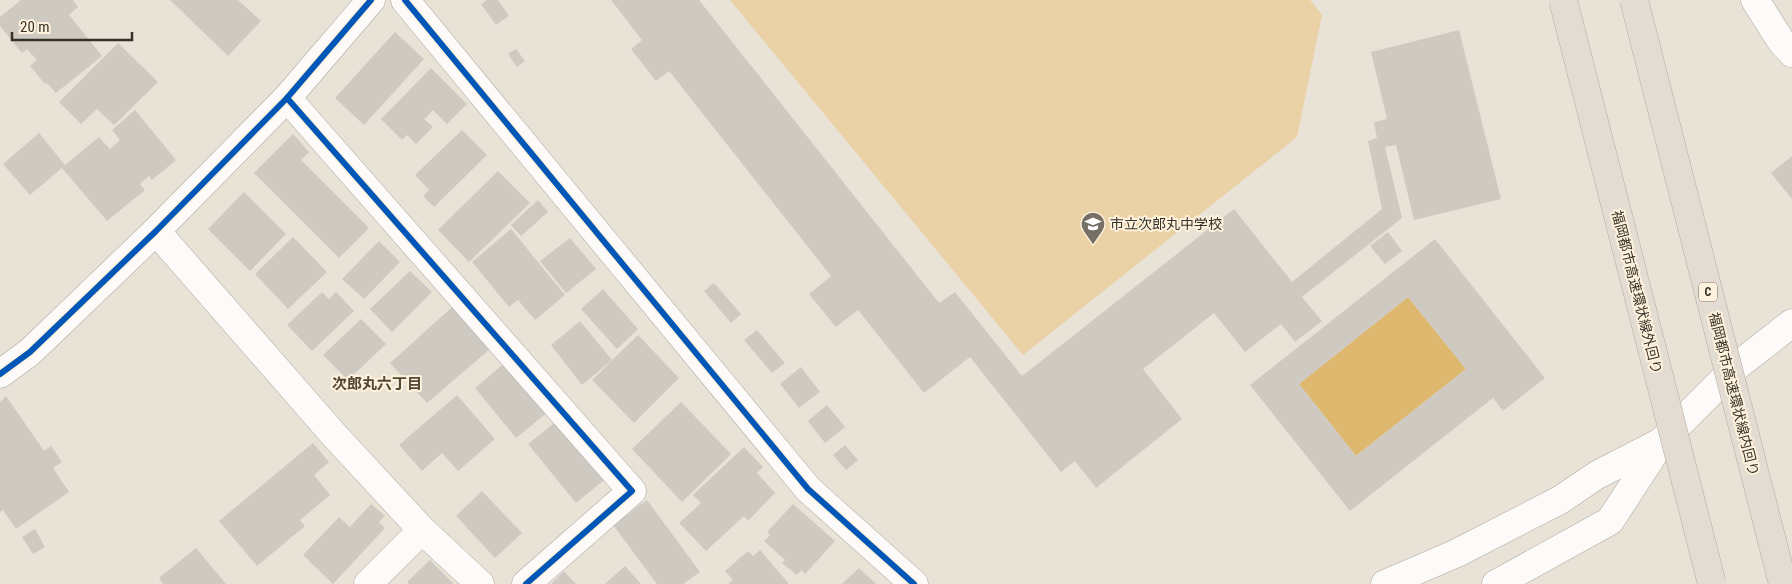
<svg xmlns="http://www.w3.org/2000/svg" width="1792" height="584" font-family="'Roboto Condensed','Noto Sans JP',sans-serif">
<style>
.green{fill:#ead1a6}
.water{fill:#deb86f}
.building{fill:#cfcac1;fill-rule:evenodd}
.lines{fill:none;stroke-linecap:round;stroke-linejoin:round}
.minor-casing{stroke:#aea89f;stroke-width:29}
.tertiary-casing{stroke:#aea89f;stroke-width:29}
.minor{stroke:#fcfbf9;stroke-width:28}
.tertiary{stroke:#fcfbf9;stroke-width:28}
.motorway-bridge-casing{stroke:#b3aa9c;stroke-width:29;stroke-linecap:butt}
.motorway-bridge{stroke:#e2dcd2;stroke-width:28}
.cycleway-casing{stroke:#fff2dc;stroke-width:9}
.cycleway{stroke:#0057b8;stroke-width:6}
.labels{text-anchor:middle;stroke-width:4;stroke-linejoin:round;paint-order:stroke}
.shield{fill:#fff2dc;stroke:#726b5f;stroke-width:1}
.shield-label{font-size:12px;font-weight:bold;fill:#363129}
.poi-label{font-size:14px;fill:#363129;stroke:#fff2dc;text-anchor:start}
.street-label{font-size:14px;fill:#363129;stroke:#fff2dc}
.neighbourhood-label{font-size:15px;font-weight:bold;fill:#524735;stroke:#fff2dc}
</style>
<rect width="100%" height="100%" fill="#e9e2d7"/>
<path class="green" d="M730,0H1310L1322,15L1297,137L1023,355Z"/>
<path class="water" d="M1408,297L1466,369L1356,456L1299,384Z"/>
<g class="building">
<path d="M21,0H73L78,7L69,15L102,56L56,93L47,83L45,84L30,66L37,60L27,49L22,53L0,26V17Z"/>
<path d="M170,0H238L261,21L228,56Z"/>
<path d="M487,0H498L509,16L496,25L481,4Z"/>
<path d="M611,0H699L939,303L955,292L1022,376L1234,209L1292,282L1382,209L1368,141L1377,138L1374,122L1387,119L1371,52L1459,30L1501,199L1414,220L1396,145L1385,147L1402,218L1302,297L1322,321L1295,342L1281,324L1245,352L1214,313L1143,369L1182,419L1096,488L1075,461L1061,472L970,357L924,393L858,310L836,327L809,294L831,276L669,71L656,81L631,49L642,40Z"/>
<path d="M395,32L424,59L364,125L335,98Z"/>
<path d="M118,43L158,82L114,125L97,109L81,124L59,102Z"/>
<path d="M516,49L525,61L517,67L508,54Z"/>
<path d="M431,68L467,104L447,124L433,110L424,119L433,127L416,144L407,135L402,140L381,119Z"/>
<path d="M135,110L176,160L152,180L149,176L140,184L145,190L107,221L62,168L30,195L3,164L39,133L65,165L99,137L110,149L120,140L112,130Z"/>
<path d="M462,130L487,155L434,207L423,196L429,190L415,175Z"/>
<path d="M293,134L309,152L301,160L369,228L339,258L254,173Z"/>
<path d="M1792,156V199L1771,173Z"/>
<path d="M498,171L530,203L469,262L438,230Z"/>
<path d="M244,192L286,234L250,271L208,229Z"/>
<path d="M538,200L548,212L521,236L511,225Z"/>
<path d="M511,229L565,295L535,320L518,300L509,307L472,262Z"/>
<path d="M1388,232L1402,251L1385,264L1370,246Z"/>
<path d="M293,237L327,272L288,309L255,274Z"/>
<path d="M570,238L596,269L566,293L540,261Z"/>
<path d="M1435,239L1545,378L1503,411L1493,398L1350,511L1250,385ZM1408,297L1466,369L1356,456L1299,384Z"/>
<path d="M379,241L400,262L364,299L342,279Z"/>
<path d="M410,271L432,292L392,332L370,309Z"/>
<path d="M714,283L741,314L731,323L704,291Z"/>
<path d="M603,289L638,329L617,349L581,309Z"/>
<path d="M322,292L329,299L336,292L354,311L312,351L287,325Z"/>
<path d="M459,301L497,343L427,403L390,363Z"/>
<path d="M361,319L386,344L348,380L323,355Z"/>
<path d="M580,321L612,360L582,385L551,345Z"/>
<path d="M757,330L785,363L772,373L744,340Z"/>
<path d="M638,335L679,378L634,423L592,380Z"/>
<path d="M507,361L548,412L516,438L475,388Z"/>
<path d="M801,367L820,392L799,408L780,384Z"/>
<path d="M457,395L495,439L458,471L442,453L422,471L399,445Z"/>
<path d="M6,396L44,451L51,446L62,462L53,468L69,492L16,529L3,510L0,512V402Z"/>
<path d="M681,402L731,454L682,502L632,449Z"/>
<path d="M827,405L845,427L825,443L808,421Z"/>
<path d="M557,421L604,480L576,503L528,444Z"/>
<path d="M313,443L329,462L314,475L330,495L300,520L305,526L257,566L219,521Z"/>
<path d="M845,445L858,460L846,470L833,455Z"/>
<path d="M744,447L763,467L757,473L775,493L748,521L744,516L706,551L679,523L701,503L693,495Z"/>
<path d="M482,491L522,533L495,558L456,516Z"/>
<path d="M647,500L700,572L683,584H657L613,525Z"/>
<path d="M371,504L385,516L379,522L385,528L333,584L303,555L339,517L350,527Z"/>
<path d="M793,504L835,541L805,574L801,570L797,575L782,563L785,560L764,541L770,535L767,532Z"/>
<path d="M35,529L45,547L33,554L22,537Z"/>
<path d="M196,548L226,584H163L159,578Z"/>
<path d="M760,550L789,584H730L729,583L733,580L725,571L748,551L753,556Z"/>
<path d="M430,560L454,584H409L407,582Z"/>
<path d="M625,566L641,584H605Z"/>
<path d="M859,568L876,584H842Z"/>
<path d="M564,571L576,584H551Z"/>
</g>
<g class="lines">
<defs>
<g id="minor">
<path d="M1755,0L1781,41L1792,53"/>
<path d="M287,98L632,491L526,584"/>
<path d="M156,231L334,435L422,530L480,584"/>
<path d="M0,374L30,352L156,231L287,98L371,0"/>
<path d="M368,584L422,530"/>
</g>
<g id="tertiary">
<path d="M405,0L808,489L914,584"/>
<path d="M1385,584L1457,553L1560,500L1597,475L1661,442"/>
<path d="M1496,584L1610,521L1662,441L1737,366L1792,323"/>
</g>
</defs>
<use href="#minor" class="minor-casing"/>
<use href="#tertiary" class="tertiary-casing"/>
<use href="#minor" class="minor"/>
<use href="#tertiary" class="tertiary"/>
<defs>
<g id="motorway-bridge">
<path d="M1563,0L1712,584"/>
<path d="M1634,0L1783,584"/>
</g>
</defs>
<use href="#motorway-bridge" class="motorway-bridge-casing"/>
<use href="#motorway-bridge" class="motorway-bridge"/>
<defs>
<g id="cycleway">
<path d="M405,0L808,489L914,584"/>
<path d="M287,98L632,491L526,584"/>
<path d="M0,374L30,352L156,231L287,98L371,0"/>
</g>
</defs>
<use href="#cycleway" class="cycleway-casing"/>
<use href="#cycleway" class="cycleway"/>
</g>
<defs>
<symbol id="school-pin" viewBox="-11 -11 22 30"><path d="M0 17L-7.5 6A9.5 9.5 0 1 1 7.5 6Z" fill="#756f66" stroke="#fff2dc"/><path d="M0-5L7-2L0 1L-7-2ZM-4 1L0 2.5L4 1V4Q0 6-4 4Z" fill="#fff"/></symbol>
</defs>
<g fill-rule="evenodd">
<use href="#school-pin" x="1079" y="210" width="28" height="38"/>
</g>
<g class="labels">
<rect class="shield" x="1699" y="282.5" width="18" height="19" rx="4"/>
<g class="shield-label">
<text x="1708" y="296">C</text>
</g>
<g class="poi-label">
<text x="1110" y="229">市立次郎丸中学校</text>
</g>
<g class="street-label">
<text transform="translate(1637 292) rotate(76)" y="5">福岡都市高速環状線外回り</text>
<text transform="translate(1734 394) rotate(76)" y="5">福岡都市高速環状線内回り</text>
</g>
<g class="neighbourhood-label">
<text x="377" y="389">次郎丸六丁目</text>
</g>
</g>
<path d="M12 32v8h120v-8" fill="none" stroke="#363129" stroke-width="2.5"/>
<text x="20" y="32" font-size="15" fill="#363129" stroke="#fff2dc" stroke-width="4" paint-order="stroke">20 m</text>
</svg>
